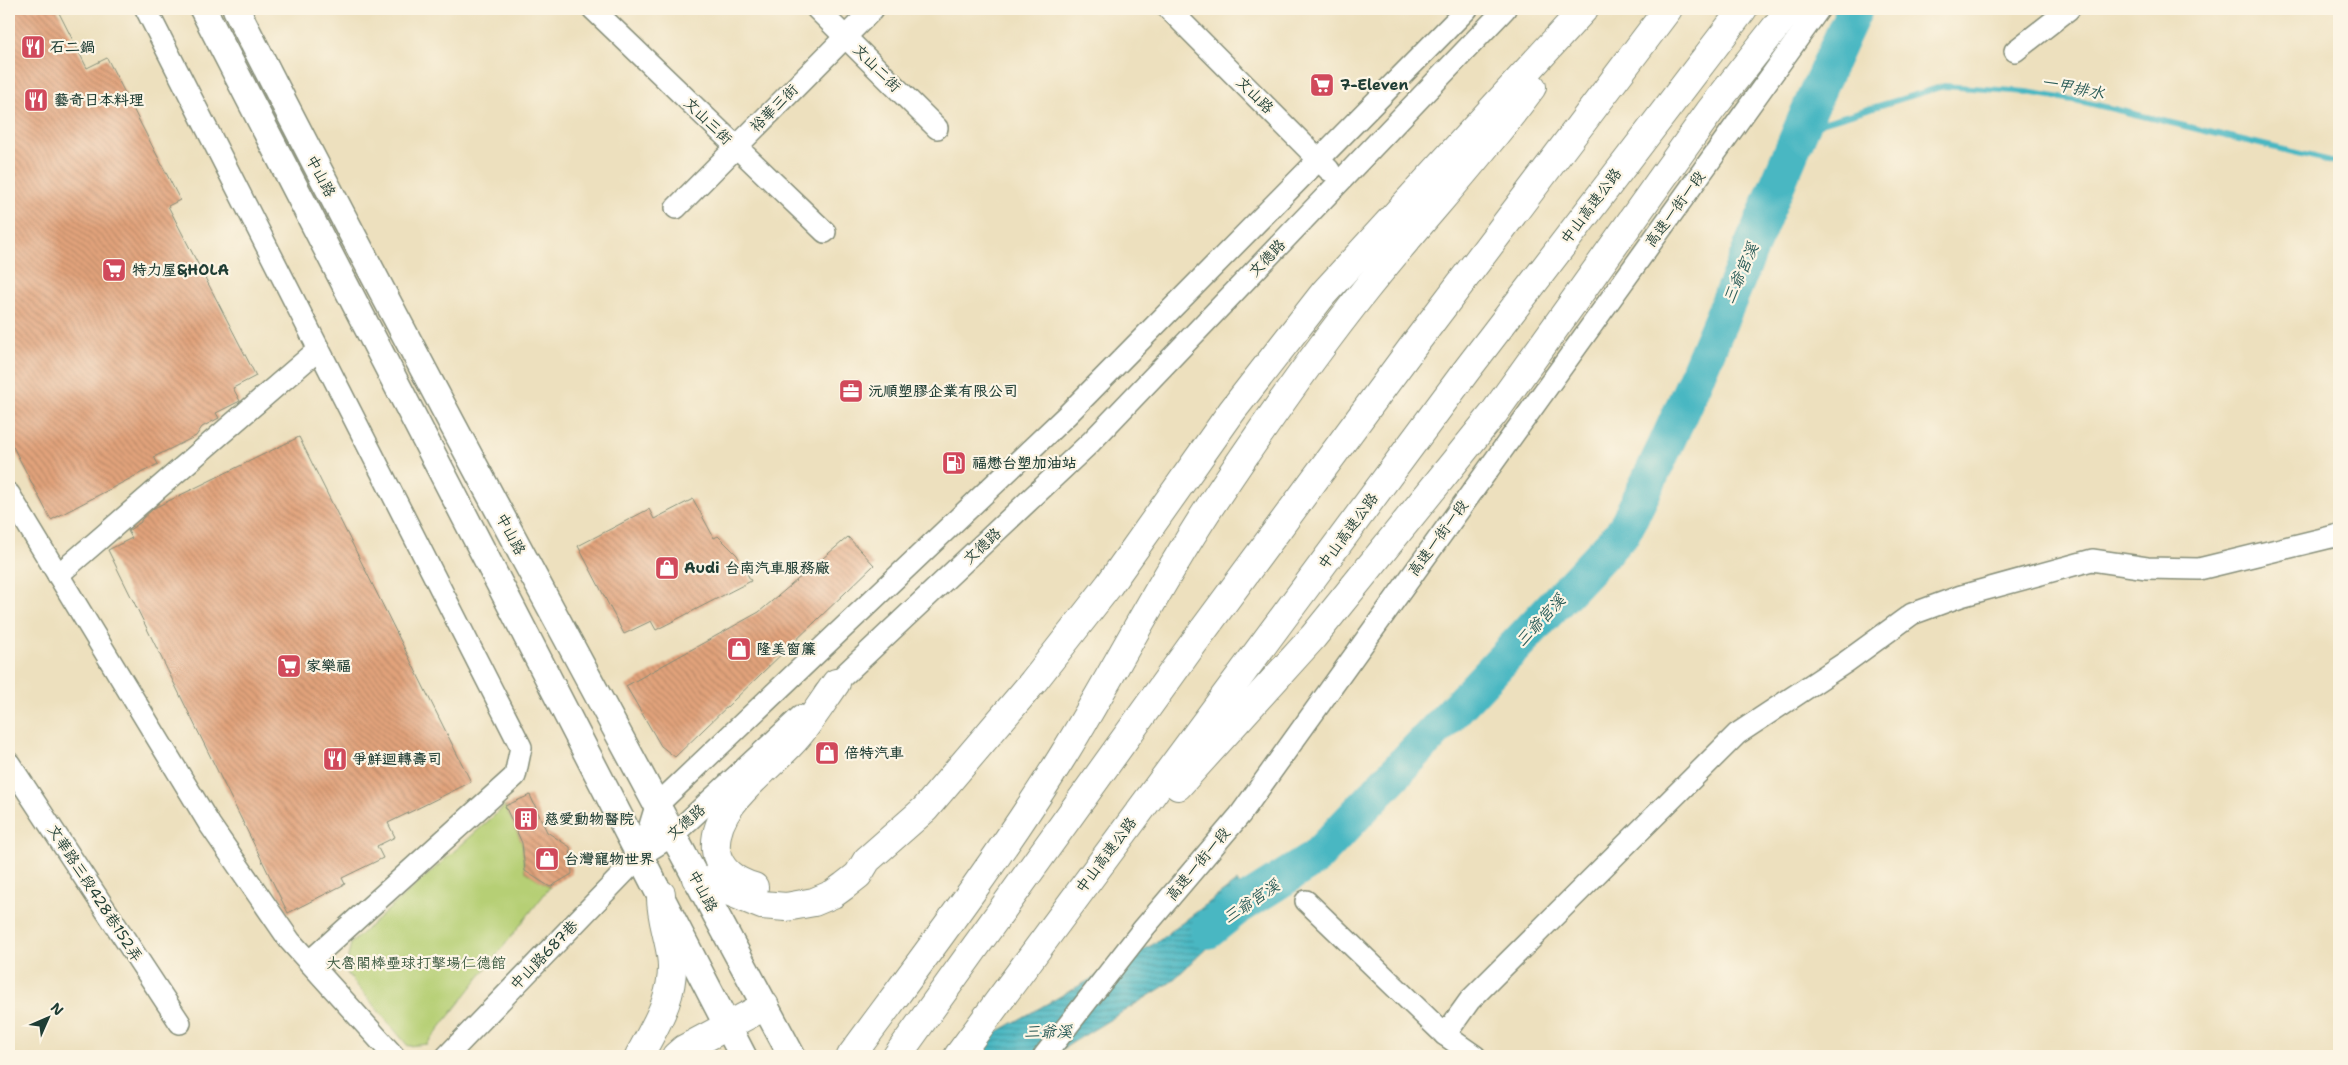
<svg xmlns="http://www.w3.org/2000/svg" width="2348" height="1065" font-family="'Shantell Sans','LXGW WenKai TC',sans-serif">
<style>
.park{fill:#b6cf74;stroke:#6a8654}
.water{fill:url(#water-rules);stroke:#347a7b}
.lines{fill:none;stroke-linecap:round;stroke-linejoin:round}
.stream{stroke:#49b7c2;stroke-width:6}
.river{stroke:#49b7c2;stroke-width:36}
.building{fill:url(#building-back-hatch)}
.minor-casing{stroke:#868e79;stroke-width:24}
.major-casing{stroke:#868e79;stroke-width:29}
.highway-casing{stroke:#868e79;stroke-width:30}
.minor{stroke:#fff;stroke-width:21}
.major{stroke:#fff;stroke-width:26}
.highway{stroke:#fff;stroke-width:28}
.labels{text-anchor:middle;stroke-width:4.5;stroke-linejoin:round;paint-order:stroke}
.poi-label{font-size:15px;font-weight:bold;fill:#1f3d34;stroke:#fcf5e5;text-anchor:start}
.street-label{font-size:15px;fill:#1f3d34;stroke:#fcf5e5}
.park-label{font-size:15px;fill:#3d5a41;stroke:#fcf5e5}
.water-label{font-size:16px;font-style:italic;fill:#2a5c58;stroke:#fcf5e5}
</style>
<defs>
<pattern id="water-rules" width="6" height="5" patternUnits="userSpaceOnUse" patternTransform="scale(1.25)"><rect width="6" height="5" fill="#49b7c2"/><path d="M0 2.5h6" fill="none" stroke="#3c969e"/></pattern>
<pattern id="building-back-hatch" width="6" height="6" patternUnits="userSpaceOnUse" patternTransform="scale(1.25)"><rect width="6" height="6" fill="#e2a37b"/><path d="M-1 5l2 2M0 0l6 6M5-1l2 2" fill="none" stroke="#b78666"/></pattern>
</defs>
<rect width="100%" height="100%" fill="#fcf5e5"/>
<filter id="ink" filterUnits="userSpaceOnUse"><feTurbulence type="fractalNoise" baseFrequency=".02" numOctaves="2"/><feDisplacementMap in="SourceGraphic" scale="10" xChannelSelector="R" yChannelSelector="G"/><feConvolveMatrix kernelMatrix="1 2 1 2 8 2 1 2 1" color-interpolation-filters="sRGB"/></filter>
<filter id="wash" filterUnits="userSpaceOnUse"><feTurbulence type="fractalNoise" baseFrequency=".0096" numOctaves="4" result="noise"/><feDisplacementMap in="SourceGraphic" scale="20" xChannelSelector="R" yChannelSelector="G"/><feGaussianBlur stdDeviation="1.12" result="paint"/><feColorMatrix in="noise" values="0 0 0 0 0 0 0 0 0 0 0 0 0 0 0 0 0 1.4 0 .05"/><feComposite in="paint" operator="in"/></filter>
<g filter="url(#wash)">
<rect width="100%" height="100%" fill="#ede0be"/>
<path class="park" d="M505,806L522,843L525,871L550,887L427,1044L408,1046L345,971L351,943Z"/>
<path class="water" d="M1237,881L1251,906L1171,982L1051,1056H954L1157,942Z"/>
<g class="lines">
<path class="stream" d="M1802,129L1944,86L2027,92L2084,102L2339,163"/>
<path class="river" d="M1208,931L1235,909L1315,858L1623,532C1711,362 1773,181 1855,9"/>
</g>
<g id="blocks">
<g class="building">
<path d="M9,9H57L87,68L107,58L180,200L168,206L256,376L233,388L240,401L216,413L219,418L202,427L196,436L154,457L158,464L51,520L9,439Z"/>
<path d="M299,437L471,782L388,823L395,837L377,846L383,858L342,878L345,884L288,913L108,550L132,538L128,531L141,522V520L154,508Z"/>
<path d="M693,499L714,538L718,536L737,555L751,581L656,630L651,621L624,634L578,546L649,509L654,519Z"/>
<path d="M848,537L874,565L675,757L661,746L626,686L759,612Z"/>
<path d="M530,795L547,832L570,847L572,874L550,887L525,871L522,843L505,806Z"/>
</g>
</g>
</g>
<g filter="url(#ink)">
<use href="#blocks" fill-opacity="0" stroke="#868e79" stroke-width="1"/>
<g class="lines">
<defs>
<g id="minor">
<path d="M146,9L521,747L515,776L309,962"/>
<path d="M593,9L825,232"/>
<path d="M817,9L937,128"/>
<path d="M1169,9L1329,170"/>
<path d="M2015,51L2069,9"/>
<path d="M676,208L873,9"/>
<path d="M9,494L210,825L290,941L394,1056"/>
<path d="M58,575L319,349"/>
<path d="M825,693L1091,442L1505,9"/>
<path d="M9,763L180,1023"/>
<path d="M641,855L656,806L1067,415L1467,9"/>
<path d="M1306,901L1445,1035L1475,1056"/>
<path d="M1445,1035L1470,1000L1737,734L1846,662L1912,614L1961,596L2092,560L2147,568L2199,569L2339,535"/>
<path d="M447,1056L641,855L673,835L801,716"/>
<path d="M1044,1056L1144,928L1240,815L1819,9"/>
</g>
<g id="major">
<path d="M203,9L743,1056"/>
<path d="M236,9C415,361 605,708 792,1056"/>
</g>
<g id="highway">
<path d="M1178,786L1313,637L1494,413L1710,111L1790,9"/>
<path d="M696,878L762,905L786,907L814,902L833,894L844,886L858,875L867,860L925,809L1033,682L1109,585L1232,411L1324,293L1584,9"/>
<path d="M754,887C736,882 718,870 716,850C712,803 771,769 798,736C812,719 824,700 836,683"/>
<path d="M639,1056C656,1025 677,992 671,955C668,934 660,915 661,894"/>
<path d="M676,1056L684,1049L765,1006"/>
<path d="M851,1056C924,957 999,859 1064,754C1114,673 1157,587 1209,508C1259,433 1310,359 1366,289C1420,221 1481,157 1532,87"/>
<path d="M897,1056L1193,644L1414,345L1668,9"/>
<path d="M958,1056L1466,371L1743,9"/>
</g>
</defs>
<use href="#minor" class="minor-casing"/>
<use href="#major" class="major-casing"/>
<use href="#highway" class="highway-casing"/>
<use href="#minor" class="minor"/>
<use href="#major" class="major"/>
<use href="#highway" class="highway"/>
</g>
</g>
<defs>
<symbol id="restaurant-square" viewBox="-11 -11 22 22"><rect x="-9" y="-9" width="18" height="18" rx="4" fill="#d1495b" stroke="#fcf5e5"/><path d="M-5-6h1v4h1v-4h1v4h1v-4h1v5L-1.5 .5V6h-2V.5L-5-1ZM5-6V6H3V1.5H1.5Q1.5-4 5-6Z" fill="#fff"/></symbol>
<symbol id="supermarket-square" viewBox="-11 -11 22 22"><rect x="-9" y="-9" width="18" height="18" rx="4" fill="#d1495b" stroke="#fcf5e5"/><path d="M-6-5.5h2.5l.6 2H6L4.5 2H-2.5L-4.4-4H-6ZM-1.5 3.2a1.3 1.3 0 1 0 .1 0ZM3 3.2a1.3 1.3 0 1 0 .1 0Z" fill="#fff"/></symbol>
<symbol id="office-square" viewBox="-11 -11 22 22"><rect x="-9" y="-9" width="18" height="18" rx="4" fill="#d1495b" stroke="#fcf5e5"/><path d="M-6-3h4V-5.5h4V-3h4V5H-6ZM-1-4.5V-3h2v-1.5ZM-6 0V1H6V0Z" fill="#fff"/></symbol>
<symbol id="fuel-square" viewBox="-11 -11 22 22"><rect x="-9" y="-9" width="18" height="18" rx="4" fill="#d1495b" stroke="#fcf5e5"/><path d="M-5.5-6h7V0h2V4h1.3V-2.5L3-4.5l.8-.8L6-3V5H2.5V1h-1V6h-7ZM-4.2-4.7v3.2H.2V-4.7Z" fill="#fff"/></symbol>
<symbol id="shop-square" viewBox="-11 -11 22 22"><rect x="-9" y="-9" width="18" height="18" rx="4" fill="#d1495b" stroke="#fcf5e5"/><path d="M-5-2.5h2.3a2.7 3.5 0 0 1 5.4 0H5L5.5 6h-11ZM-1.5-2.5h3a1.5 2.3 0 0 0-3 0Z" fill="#fff"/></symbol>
<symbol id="building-square" viewBox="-11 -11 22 22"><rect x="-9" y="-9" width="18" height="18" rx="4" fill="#d1495b" stroke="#fcf5e5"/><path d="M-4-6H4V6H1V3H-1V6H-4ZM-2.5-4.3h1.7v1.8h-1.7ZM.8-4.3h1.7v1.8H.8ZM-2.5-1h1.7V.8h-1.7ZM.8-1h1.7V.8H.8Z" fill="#fff"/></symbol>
</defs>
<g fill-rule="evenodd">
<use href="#restaurant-square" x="19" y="33" width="28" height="28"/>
<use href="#supermarket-square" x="1308" y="71" width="28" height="28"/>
<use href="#restaurant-square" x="22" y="86" width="28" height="28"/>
<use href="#supermarket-square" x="100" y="256" width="28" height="28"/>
<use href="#office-square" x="837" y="377" width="28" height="28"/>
<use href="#fuel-square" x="940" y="449" width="28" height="28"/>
<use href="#shop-square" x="653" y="554" width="28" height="28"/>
<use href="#shop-square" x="725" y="635" width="28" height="28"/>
<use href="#supermarket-square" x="275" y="652" width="28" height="28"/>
<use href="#shop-square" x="813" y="739" width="28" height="28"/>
<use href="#restaurant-square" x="321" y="745" width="28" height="28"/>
<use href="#building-square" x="512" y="805" width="28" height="28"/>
<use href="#shop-square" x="533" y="845" width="28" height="28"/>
</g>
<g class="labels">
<g class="poi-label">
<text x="50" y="52">石二鍋</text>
<text x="1340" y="90">7-Eleven</text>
<text x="54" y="105">藝奇日本料理</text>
<text x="132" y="275">特力屋&amp;HOLA</text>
<text x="868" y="396">沅順塑膠企業有限公司</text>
<text x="972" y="468">福懋台塑加油站</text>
<text x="684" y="573">Audi 台南汽車服務廠</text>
<text x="756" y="654">隆美窗簾</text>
<text x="306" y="671">家樂福</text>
<text x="844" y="758">倍特汽車</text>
<text x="352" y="764">爭鮮迴轉壽司</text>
<text x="544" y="824">慈愛動物醫院</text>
<text x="564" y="864">台灣寵物世界</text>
</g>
<g class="street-label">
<text transform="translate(877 68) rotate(45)" y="5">文山二街</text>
<text transform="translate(1255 95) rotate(45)" y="5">文山路</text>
<text transform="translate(774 108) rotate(-45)" y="5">裕華三街</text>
<text transform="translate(708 121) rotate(44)" y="5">文山三街</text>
<text transform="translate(321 176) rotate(62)" y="5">中山路</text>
<text transform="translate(1591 206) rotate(-53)" y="5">中山高速公路</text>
<text transform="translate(1675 209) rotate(-54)" y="5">高速一街一段</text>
<text transform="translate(1267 258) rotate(-46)" y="5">文德路</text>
<text transform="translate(1348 531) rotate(-54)" y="5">中山高速公路</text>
<text transform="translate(511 534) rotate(62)" y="5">中山路</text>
<text transform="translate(1438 538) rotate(-54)" y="5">高速一街一段</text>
<text transform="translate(982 546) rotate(-43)" y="5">文德路</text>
<text transform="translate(686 822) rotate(-41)" y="5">文德路</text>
<text transform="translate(1106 855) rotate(-53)" y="5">中山高速公路</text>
<text transform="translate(1198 864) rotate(-50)" y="5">高速一街一段</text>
<text transform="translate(703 891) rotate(62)" y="5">中山路</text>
<text transform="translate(95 893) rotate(57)" y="5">文華路三段428巷152弄</text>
<text transform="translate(544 955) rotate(-46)" y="5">中山路687巷</text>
</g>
<g class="park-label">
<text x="416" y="968">大魯閣棒壘球打擊場仁德館</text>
</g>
<g class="water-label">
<text transform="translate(2073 87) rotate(11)" y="6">一甲排水</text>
<text transform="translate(1740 273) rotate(-66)" y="6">三爺宮溪</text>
<text transform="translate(1540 620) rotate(-47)" y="6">三爺宮溪</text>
<text transform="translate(1251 901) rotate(-34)" y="6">三爺宮溪</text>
<text x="1048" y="1037">三爺溪</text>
</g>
</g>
<rect width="2348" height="1065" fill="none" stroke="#fcf5e5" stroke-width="30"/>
<g transform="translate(48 1018) rotate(45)" stroke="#fcf5e5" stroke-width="4" paint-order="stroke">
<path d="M0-4L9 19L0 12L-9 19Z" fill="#1f3d34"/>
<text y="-8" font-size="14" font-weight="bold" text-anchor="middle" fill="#1f3d34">N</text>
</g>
</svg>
